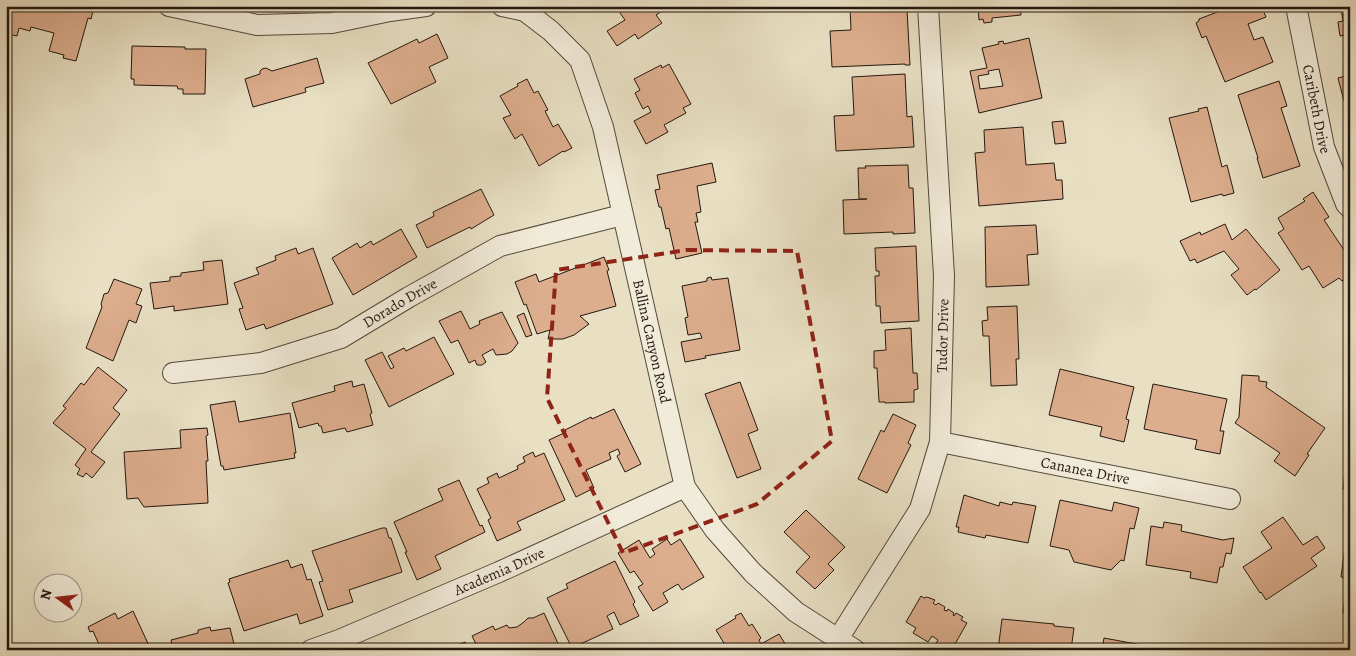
<svg xmlns="http://www.w3.org/2000/svg" width="1356" height="656" font-family="Alegreya,serif">
<style>
.building{fill:#ddae8e;stroke:#23170f;fill-rule:evenodd}
.lines{fill:none;stroke-linecap:round;stroke-linejoin:round}
.minor-casing{stroke:#54493c;stroke-width:22}
.minor{stroke:#f1ebd9;stroke-width:20}
.marked{fill:none;stroke:#8f2418;stroke-width:4;stroke-dasharray:10 6;stroke-linejoin:round}
.labels{text-anchor:middle;stroke-width:4;stroke-linejoin:round;paint-order:stroke}
.street-label{font-size:15px;fill:#23170f;stroke:#f1ebd9}
</style>
<rect width="100%" height="100%" fill="#e9e0c4"/>
<filter id="stains"><feTurbulence type="fractalNoise" baseFrequency=".004" numOctaves="4"/><feColorMatrix values="0 0 0 0 .2 0 0 0 0 .09 0 0 0 0 .02 0 0 0 .5 -.17"/></filter>
<radialGradient id="worn" r=".72"><stop offset=".6" stop-color="#630" stop-opacity="0"/><stop offset="1" stop-color="#630" stop-opacity=".3"/></radialGradient>
<g class="building">
<path d="M6,6H74L93,11L91,19L88,18L76,61L63,58L64,55L49,51L54,33L31,27L30,31L19,28L17,36L6,34Z"/>
<path d="M615,6H666L667,8L656,15L662,23L638,39L635,34L617,46L607,31L625,20Z"/>
<path d="M850,6H897L898,10L907,9L910,65H905V64L832,67L830,31L851,30Z"/>
<path d="M976,6H1020L1021,15L992,18V22L984,23L983,19L979,20L978,8L976,9Z"/>
<path d="M1226,6H1261L1266,17L1248,24L1254,40L1263,37L1273,62L1225,82L1206,36L1202,38L1196,23L1199,21V19L1220,11V9Z"/>
<path d="M1325,6H1350V51L1346,35L1340,36L1338,22L1343,21L1341,9L1326,12Z"/>
<path d="M437,34L448,58L429,67L436,82L391,104L368,63L417,39L419,43Z"/>
<path d="M1029,38L1042,98L979,113L970,71L987,68L982,48L999,44L998,42L1003,41L1004,44ZM999,69L1003,86L980,89L978,76L989,74L988,71Z"/>
<path d="M132,46L185,47V49H206L205,94H183V89H178L177,86L134,85V79H131Z"/>
<path d="M317,58L324,83L305,88L306,92L253,107L245,79L260,74V71L262,69L266,68L272,71Z"/>
<path d="M669,64L691,104L683,108L686,113L664,125L668,132L646,144L634,121L651,112L648,106L643,109L635,93L640,90L634,79L661,65L662,68Z"/>
<path d="M905,74L907,117L912,116L914,147L836,151L834,116L854,115L852,77Z"/>
<path d="M1350,75V99L1344,101L1338,78Z"/>
<path d="M527,79L534,93L538,91L548,110L545,111L553,127L558,124L572,148L564,152L563,151L539,166L522,134L515,139L503,118L511,115L500,96L518,86L517,84Z"/>
<path d="M1279,81L1287,106L1281,108L1300,166L1263,178L1257,158H1258L1238,95Z"/>
<path d="M1207,107L1222,167L1227,165L1234,193L1223,196L1222,194L1191,202L1169,118L1199,111L1198,109Z"/>
<path d="M1063,121L1066,143L1055,144L1052,122Z"/>
<path d="M1023,127L1026,165L1054,163L1056,180H1062L1063,199L979,206L975,153L985,152L984,130Z"/>
<path d="M712,163L716,182L697,186L701,212L696,213L698,222H695L702,253L676,259L669,228L666,229L661,207H659L655,190L660,189L657,175Z"/>
<path d="M908,165L909,188H913L915,233L893,234V232L844,234L843,200L867,199H859L858,168H866L865,166Z"/>
<path d="M481,189L494,215L471,229L470,227L427,248L416,225L434,216L433,212Z"/>
<path d="M1313,192L1329,217L1324,220L1350,259V276L1342,281L1339,278L1323,288L1309,266L1302,270L1278,233L1284,229L1278,218L1305,201L1303,199Z"/>
<path d="M1225,224L1232,240L1246,229L1280,270L1256,290L1255,289L1247,295L1231,275L1239,269L1224,251L1197,263L1195,259L1190,261L1180,241L1200,232L1201,235Z"/>
<path d="M1036,225L1038,254L1027,255L1029,285L986,287L985,227Z"/>
<path d="M401,229L417,257L353,295L332,258L357,243L360,248L371,241L373,245Z"/>
<path d="M916,246L919,321L881,323L880,306H876L875,276H879V271H876L875,248Z"/>
<path d="M296,248L298,254L313,248L333,304L266,329L264,324L246,330L239,309L243,308L234,283L259,274L256,268L276,260L275,256Z"/>
<path d="M604,257L609,270L607,271L616,306L580,316L589,324L574,335L563,339H548L550,330L537,334L526,304L524,305L515,282L536,274L539,282Z"/>
<path d="M222,260L228,304L174,311V306L154,309L150,283L170,281V277L181,276V273L204,270L203,262Z"/>
<path d="M711,277L712,280L728,278L740,350L705,356L706,358L685,362L681,342L702,338L700,333L688,335L685,318L688,317L682,286L707,281V278Z"/>
<path d="M114,279L142,289L136,304L142,306L136,323L129,320L113,361L86,348L102,307L101,304L104,294L108,293Z"/>
<path d="M1017,306L1019,359H1016L1017,385L991,386L989,336H983L982,321L988,320L987,307Z"/>
<path d="M461,311L470,329L480,324L479,321L502,312L518,343L512,351L507,354L496,355L493,349L482,355L486,362L482,365H477L475,360L469,363L458,340L451,343L439,321Z"/>
<path d="M524,313L532,335L526,337L517,316Z"/>
<path d="M911,328L913,373H917L918,389L914,390V402L885,403V402H879L877,368H874V351L886,350L885,330Z"/>
<path d="M434,337L454,374L389,407L365,360L382,352L391,369L394,367L388,356L404,348L406,351Z"/>
<path d="M98,367L127,390L113,408L120,414L91,452L105,462L92,478L86,473L83,477L77,474L80,469L75,465L86,449L53,423L66,408L63,406L81,383L84,385Z"/>
<path d="M1060,369L1134,387L1126,419L1129,420L1124,442L1100,436L1102,427L1049,415Z"/>
<path d="M1242,375L1259,376V381L1267,382L1266,387L1325,428L1307,454L1309,455L1295,476L1274,461L1280,453L1235,423L1239,417Z"/>
<path d="M352,381L353,387L364,384L372,413L370,414L373,425L347,432L345,428L323,433L321,426H319L318,423L299,428L292,403L335,391L334,386Z"/>
<path d="M740,382L758,430L748,434L761,469L737,478L705,394Z"/>
<path d="M1153,384L1227,399L1220,431H1224L1220,454L1195,449L1197,440L1144,429Z"/>
<path d="M235,401L239,422L290,413L296,453H294L295,458L224,470L223,466H221L210,405Z"/>
<path d="M614,409L641,464L625,472L617,456L620,454L618,449L609,453L611,459L586,470L594,488L576,497L549,440L566,432L565,430L591,417L592,419Z"/>
<path d="M893,414L916,425L908,443L911,445L887,493L858,479L881,430L884,432Z"/>
<path d="M1350,426V509L1344,508L1346,489H1343Z"/>
<path d="M207,428L208,435L206,436L208,461H206L208,503L144,507L138,498L127,499L124,452L181,448L180,430Z"/>
<path d="M533,452L535,457L544,453L565,500L517,522L521,530L497,541L488,520L491,518L477,489L489,483L487,478L497,473L499,478L518,469L517,466L525,462L523,457Z"/>
<path d="M459,480L480,526L482,525L485,532L435,556L441,569L417,580L405,552H407L394,522L443,500L438,489Z"/>
<path d="M964,495L999,506L1000,502L1012,505L1013,502L1036,506L1028,543L986,535L985,538L958,532L959,527H956Z"/>
<path d="M1060,500L1112,511L1114,502L1139,508L1134,529L1130,528L1124,561L1121,560L1111,570L1074,562L1069,550L1050,546Z"/>
<path d="M806,510L845,547L828,564L834,570L815,589L796,572L810,557L784,532Z"/>
<path d="M1283,517L1303,545L1317,536L1325,548L1311,558L1317,566L1266,600L1261,592L1260,593L1243,567L1272,548L1261,532Z"/>
<path d="M1164,522L1182,525L1181,531L1223,540L1234,538L1231,554L1226,553L1223,567H1220L1217,583L1190,578L1191,572L1146,565L1151,526L1163,528Z"/>
<path d="M382,528H386L389,538H391L402,572L349,590L353,602L328,610L319,582L323,581L312,551Z"/>
<path d="M1347,532H1350V613H1343L1347,578L1341,577Z"/>
<path d="M667,539L671,545L680,539L704,577L682,590L678,584L663,593L668,602L653,611L638,587L643,584L634,571L630,573L618,553L639,540L650,558L655,554L652,549Z"/>
<path d="M288,560L291,568L302,564L307,580L311,579L323,616L300,624L297,614L244,631L228,583L230,582L229,579Z"/>
<path d="M615,561L635,602L633,604L639,616L620,625L614,612L607,616L613,629L572,648L547,598L568,588L566,584Z"/>
<path d="M921,596L924,598L927,597L935,600L933,603L936,605L938,603L945,607L944,610L947,611L948,609L954,613L953,615L954,616L956,613L963,617L961,620L967,623L955,644L962,648L961,650H932L938,640L932,636L928,642L913,633L916,628L906,622Z"/>
<path d="M133,611L151,650H100L101,649L93,631L90,632L88,627L115,613L118,619Z"/>
<path d="M544,613L561,650H479L472,636L493,626L495,630L507,625L509,628L517,627L524,622L528,618H533Z"/>
<path d="M741,613L749,626L752,624L761,638L759,640L761,644L779,634L789,650H728L716,630L736,618L735,616Z"/>
<path d="M1002,619L1054,624V626L1074,628L1071,650H998Z"/>
<path d="M210,627L211,631L230,628L235,648L173,650L171,640L198,633V630Z"/>
<path d="M1104,638L1163,649V646L1179,649L1102,650Z"/>
<path d="M465,642L468,650H439L452,645L453,647Z"/>
</g>
<g class="lines">
<defs>
<g id="minor">
<path d="M169,6L257,25L332,23L390,11L426,6"/>
<path id="s1" d="M502,6L525,11L551,31L580,60L603,127L685,487L715,530L753,573L796,612L855,650"/>
<path id="s2" d="M1296,6L1324,147L1346,204L1350,208"/>
<path id="s3" d="M173,373L261,363L341,338L409,297L500,246L622,215"/>
<path id="s4" d="M940,442L1230,499"/>
<path id="s5" d="M838,639L920,509L940,442L944,276L928,6"/>
<path id="s6" d="M311,650L339,640L499,572L685,487"/>
</g>
</defs>
<use href="#minor" class="minor-casing"/>
<use href="#minor" class="minor"/>
</g>
<path class="marked" d="M687,250L797,251L832,441L757,504L623,553L547,398L556,270Z"/>
<g class="labels">
<g class="street-label">
<text dy="5" stroke="none"><textPath href="#s2" startOffset="105">Caribeth Drive</textPath></text>
<text dy="5" stroke="none"><textPath href="#s3" startOffset="241">Dorado Drive</textPath></text>
<text dy="5" stroke="none"><textPath href="#s5" startOffset="330">Tudor Drive</textPath></text>
<text dy="5" stroke="none"><textPath href="#s1" startOffset="388">Ballina Canyon Road</textPath></text>
<text dy="5" stroke="none"><textPath href="#s4" startOffset="148">Cananea Drive</textPath></text>
<text dy="5" stroke="none"><textPath href="#s6" startOffset="204">Academia Drive</textPath></text>
</g>
</g>
<rect width="1356" height="656" fill="none" stroke="#e9e0c4" stroke-width="25"/>
<rect x="8" y="8" width="1341" height="641" fill="none" stroke="#23170f" stroke-width="2.5"/>
<rect x="12" y="12" width="1331" height="631" fill="none" stroke="#23170f"/>
<g transform="translate(58 598) rotate(285)"><circle r="24" fill="#f1ebd9" stroke="#9f9688"/>
<path d="M0-4L9 19L0 12L-9 19Z" fill="#8f2418"/>
<text y="-8" font-size="14" font-weight="bold" text-anchor="middle" fill="#23170f">N</text>
</g>
<rect width="100%" height="100%" filter="url(#stains)"/>
<rect width="100%" height="100%" fill="url(#worn)"/>
</svg>
